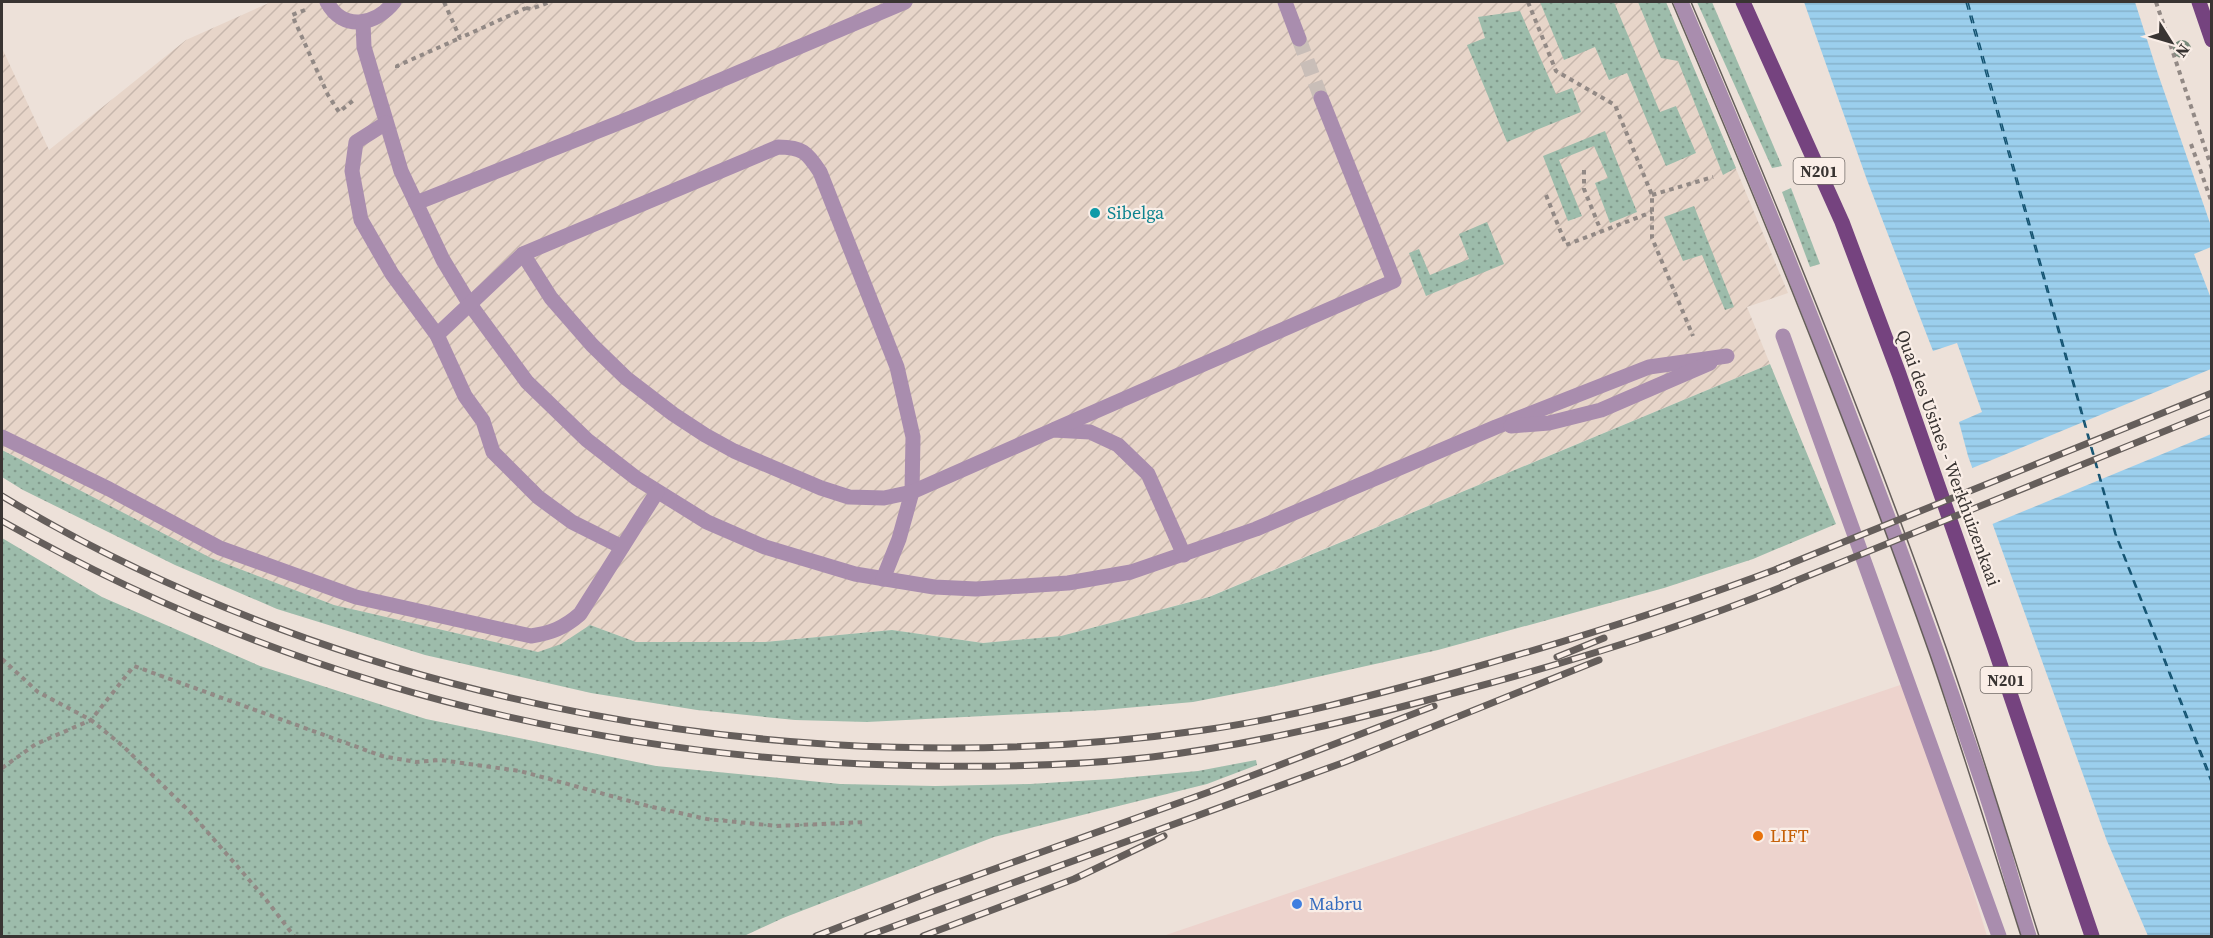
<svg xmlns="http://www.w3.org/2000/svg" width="2213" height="938" font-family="'Source Serif 4',serif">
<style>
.commercial{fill:#edd3cd}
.industrial{fill:url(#industrial-furrows)}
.grass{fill:url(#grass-dots)}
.water{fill:url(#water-rules)}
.pier{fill:#ede1d9}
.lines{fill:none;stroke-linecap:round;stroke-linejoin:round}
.ferry{stroke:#145371;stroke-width:1.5;stroke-dasharray:8 6;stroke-linecap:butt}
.minor-tunnel{stroke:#c9beb8;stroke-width:15;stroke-dasharray:15 8;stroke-linecap:butt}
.path{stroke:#928985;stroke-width:4;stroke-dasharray:4.5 4.5;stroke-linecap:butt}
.minor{stroke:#a98dae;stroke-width:15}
.major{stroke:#75437f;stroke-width:15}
.tram{stroke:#655e5b;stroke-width:1.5}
.rail-casing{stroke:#655e5b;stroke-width:7}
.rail{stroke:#faeee7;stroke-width:4.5;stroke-dasharray:14;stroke-linecap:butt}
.tree{fill:#77897a}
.culture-dot{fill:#0f9aa8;stroke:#faeee7;stroke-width:2}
.food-dot{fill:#e8710a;stroke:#faeee7;stroke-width:2}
.shop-dot{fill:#3f7fe0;stroke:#faeee7;stroke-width:2}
.labels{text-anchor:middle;stroke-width:4.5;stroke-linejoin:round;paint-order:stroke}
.shield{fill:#faeee7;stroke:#736c68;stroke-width:1.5}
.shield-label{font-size:16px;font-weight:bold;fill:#393432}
.culture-label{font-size:18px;fill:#0d838f;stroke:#faeee7;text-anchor:start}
.street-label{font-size:18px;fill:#393432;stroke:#faeee7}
.food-label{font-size:18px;fill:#c56008;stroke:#faeee7;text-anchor:start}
.shop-label{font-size:18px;fill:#366cbe;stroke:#faeee7;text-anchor:start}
</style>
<defs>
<pattern id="industrial-furrows" width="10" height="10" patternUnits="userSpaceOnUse" patternTransform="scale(1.5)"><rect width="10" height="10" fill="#e7d5c9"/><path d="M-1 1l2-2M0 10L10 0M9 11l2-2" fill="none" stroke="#c7b7ad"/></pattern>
<pattern id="grass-dots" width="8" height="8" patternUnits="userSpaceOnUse" patternTransform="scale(1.5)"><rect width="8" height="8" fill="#9dbcab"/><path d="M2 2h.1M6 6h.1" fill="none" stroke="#819a8c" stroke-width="1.8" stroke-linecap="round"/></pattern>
<pattern id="water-rules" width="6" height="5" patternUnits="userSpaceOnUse" patternTransform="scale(1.5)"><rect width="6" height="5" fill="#9bcfed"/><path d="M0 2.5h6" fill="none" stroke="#86b2cc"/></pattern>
</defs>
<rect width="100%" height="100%" fill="#ede1d9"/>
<path class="commercial" d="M1909,682L1987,936H1163Z"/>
<path class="industrial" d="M271,2H1666L1788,293L1747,307L1770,364L1208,597L1061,636L983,643L892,630L765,642H636L590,625L561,645L538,652L334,605L211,558L2,450V48L49,150L186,40Z"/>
<g class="grass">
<path d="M1540,2H1614L1660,112L1676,106L1696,153L1666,166L1627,73L1609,80L1595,47L1564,60Z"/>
<path d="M1638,2H1666L1736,168L1723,175L1678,61L1661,58Z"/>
<path d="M1697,2H1712L1782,166L1772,168Z"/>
<path d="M1520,11L1556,94L1572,88L1581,112L1507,142L1467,45L1485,38L1478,17Z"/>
<path d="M1605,131L1637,212L1610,223L1595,183L1608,178L1594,146L1559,160L1582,216L1568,221L1543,156Z"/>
<path d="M1791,188L1820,264L1810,267L1782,192Z"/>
<path d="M1694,206L1734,307L1725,310L1702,255L1683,261L1664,217Z"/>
<path d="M1487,222L1504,264L1426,296L1409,253L1419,249L1430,275L1469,259L1459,234Z"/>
<path d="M1770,364L1836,524L1753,559L1664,588L1438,650L1281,685L1193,702L1103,710L867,722L795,720L697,710L591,693L425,655L277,609L175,565L23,490L2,477V450L211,558L334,605L538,652L561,644L590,625L636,642H765L892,630L983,643L1061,636L1209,597Z"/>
<path d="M2,538L102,597L260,666L426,719L656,766L840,784L935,786L1030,784L1111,779L1198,771L1256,760L1257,765L1207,784L994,837L783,918L744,936H2Z"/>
</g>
<path class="water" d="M1804,2H2135L2158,74L2211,226V247L2194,254L2212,301L2211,936H2148L2107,841L1968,456L1959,422L1982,412L1957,343L1933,351L1867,180Z"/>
<path class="pier" d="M2211,369V434L1990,525L1970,469Z"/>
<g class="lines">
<g class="ferry">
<path d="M1966,2L2115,534L2212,784"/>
<path d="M1968,2L2116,534L2212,780"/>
</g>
<path class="minor-tunnel" d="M1299,39L1321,98"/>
<g class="path">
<path d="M444,2L460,38L526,8L524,2"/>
<path d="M1528,2L1556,71L1615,105L1652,195V238L1693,336"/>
<path d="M2156,2L2212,169"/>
<path d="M526,8L531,9L550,2"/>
<path d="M305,10L292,15L328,95L339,112L355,99"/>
<path d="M397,68V66L460,38"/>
<path d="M2191,144L2212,203"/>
<path d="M1584,170V189L1601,231"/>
<path d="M1546,195L1566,245L1652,212"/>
<path d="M1652,195L1713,177"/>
<path d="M2,659L38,692L91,720L124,747L190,812L264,897L294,936"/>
<path d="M2,768L36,744L91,720L134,666L382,756L416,762L440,760L520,771L648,806L707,819L777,826L866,822"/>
</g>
<g class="minor">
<path d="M327,2C343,32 376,25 394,2"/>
<path d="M1285,2L1299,39"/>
<path d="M1681,2C1792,260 1894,521 1984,788C2001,837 2013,887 2029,936"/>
<path d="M363,22L364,47L401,171L443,260L469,303L527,382L587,440L636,478L707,522L765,547L855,574L934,587L976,589L1068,583L1131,572L1256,529L1496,427L1649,367L1727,356"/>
<path d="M386,123L356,142L352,171L361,220L392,274L437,335L465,396L483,421L493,452L538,497L572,522L622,547"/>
<path d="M416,203L636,116L905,2"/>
<path d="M523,254L778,147C802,147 807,152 820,172L897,367L913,437L912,492L899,539L883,579"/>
<path d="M437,335L523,254L551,298L592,345L626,378L673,414L705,435L734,451L821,488L849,497L884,498L912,492L1053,430L1090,432L1118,445L1148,474L1184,555"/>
<path d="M1783,336L1999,936"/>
<path d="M1511,426L1549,423L1601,410L1710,363"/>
<path d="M1055,429L1394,281L1321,98"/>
<path d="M2,437L109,489L220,548L356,597L531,636C551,633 564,628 580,614L657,492"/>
</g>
<g class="major">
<path d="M1743,2L1842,222L1899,374L1994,646L2092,936"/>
<path d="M2199,2L2212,40"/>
</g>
<g class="tram">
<path d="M1672,2C1764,217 1852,434 1930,655C1962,748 1991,842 2021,936"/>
<path d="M1691,2C1782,215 1870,431 1947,650C1980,745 2009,841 2039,936"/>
</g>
<defs>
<g id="rail">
<path d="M2,496C349,705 804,788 1204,730C1289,718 1374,695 1458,672C1569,641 1677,607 1785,566"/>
<path d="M2,521C268,672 558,750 863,764C959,768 1056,768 1152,757C1256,744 1359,719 1461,691C1573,661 1682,628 1789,584"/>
<path d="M1777,569L2212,393"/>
<path d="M1783,586L2212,412"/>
<path d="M1557,657L1604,638"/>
<path d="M816,936L933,891L1209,792L1434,706"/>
<path d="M867,936L1345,762L1599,660"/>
<path d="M923,936L1074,879L1164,836"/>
</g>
</defs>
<use href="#rail" class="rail-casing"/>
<use href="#rail" class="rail"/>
</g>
<circle class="tree" cx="2182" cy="49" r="9"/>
<circle class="culture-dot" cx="1095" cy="213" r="6"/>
<circle class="food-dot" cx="1758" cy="836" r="6"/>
<circle class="shop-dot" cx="1297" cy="904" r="6"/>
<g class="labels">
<g class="shield">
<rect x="1793.5" y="158" width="51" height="26" rx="4.5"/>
<rect x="1980.5" y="667" width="51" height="26" rx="4.5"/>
</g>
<g class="shield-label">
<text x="1819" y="177">N201</text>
<text x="2006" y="686">N201</text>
</g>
<g class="culture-label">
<text x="1107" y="219">Sibelga</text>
</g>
<g class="street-label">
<text transform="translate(1948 458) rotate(70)" y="6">Quai des Usines - Werkhuizenkaai</text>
</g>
<g class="food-label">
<text x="1770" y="842">LIFT</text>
</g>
<g class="shop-label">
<text x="1309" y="910">Mabru</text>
</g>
</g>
<rect width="2213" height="938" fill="none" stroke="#393432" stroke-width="6"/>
<g transform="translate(2171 42) rotate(127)" stroke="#faeee7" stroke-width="4.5" paint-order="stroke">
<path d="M0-4.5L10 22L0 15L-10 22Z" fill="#393432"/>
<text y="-9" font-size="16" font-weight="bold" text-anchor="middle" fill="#393432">N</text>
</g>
</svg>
